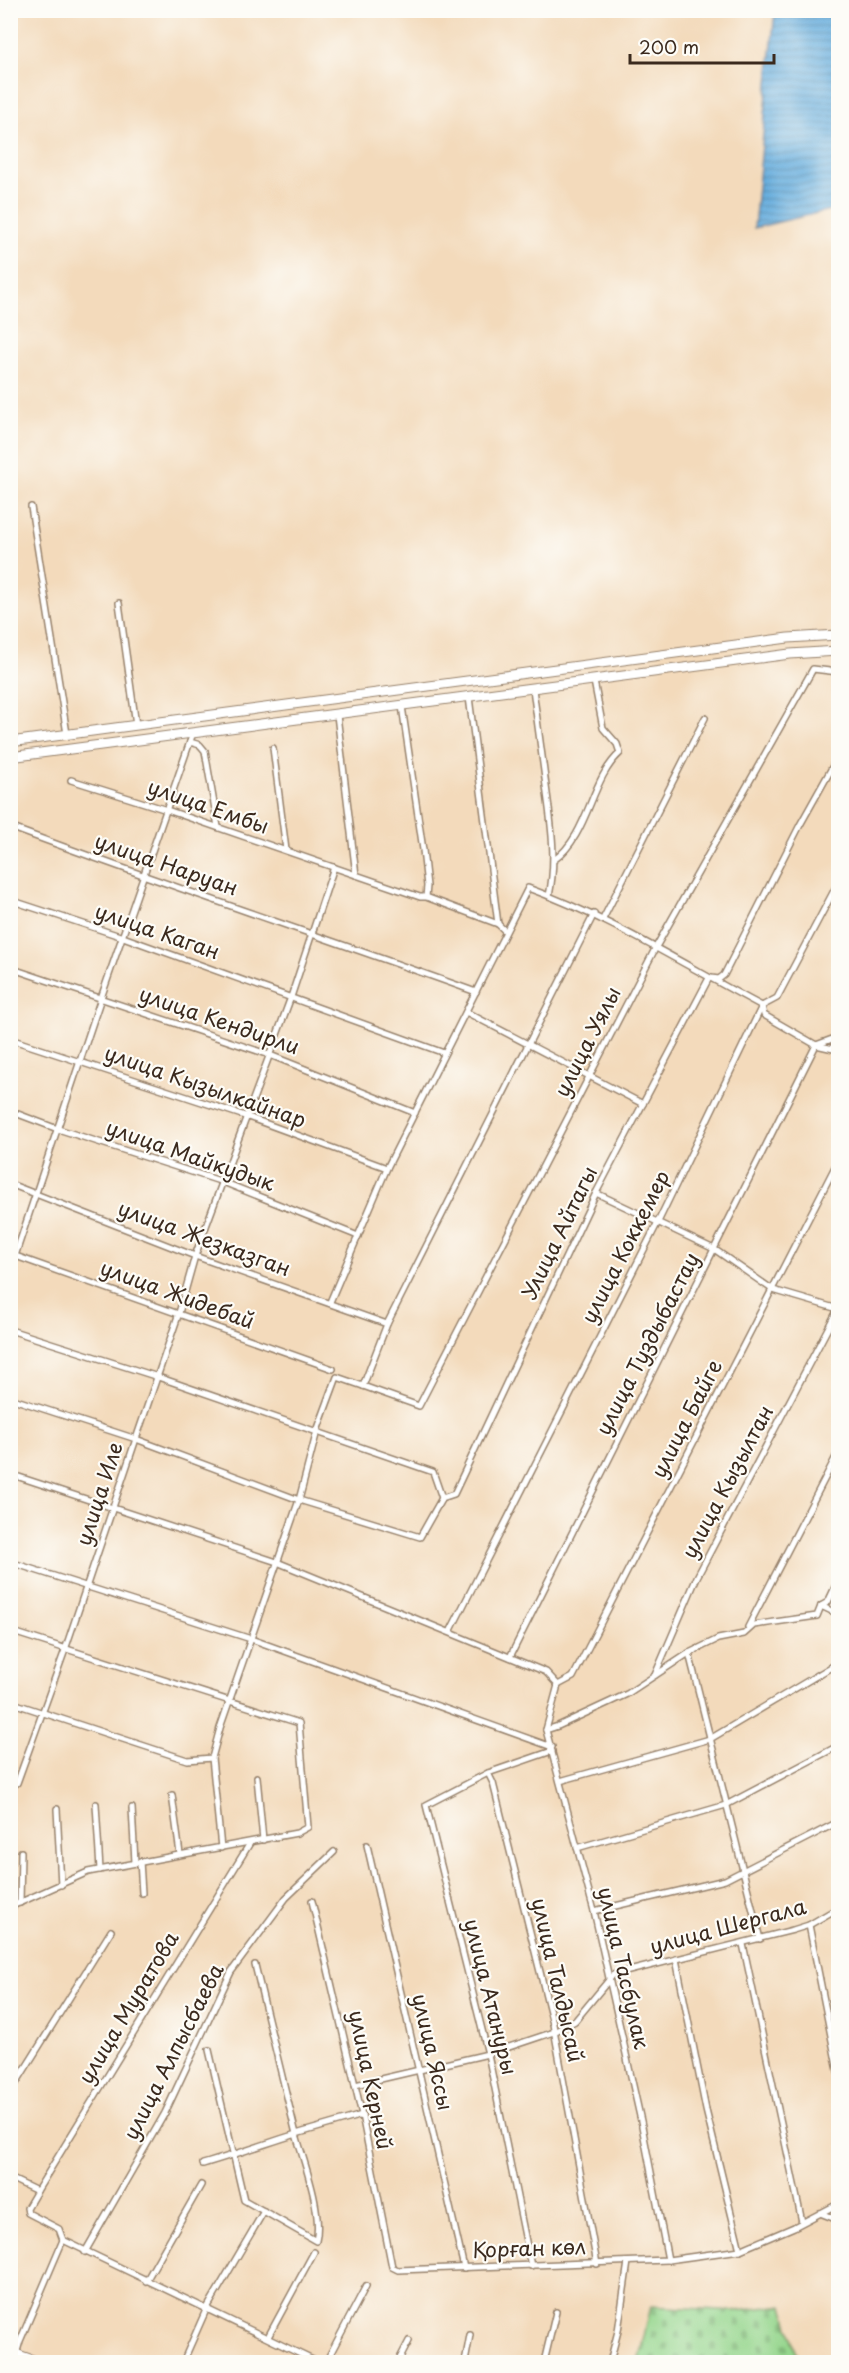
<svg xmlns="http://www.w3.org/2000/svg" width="849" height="2373" font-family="'Playpen Sans',sans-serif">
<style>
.cemetery{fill:url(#cemetery-stones);stroke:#688056;stroke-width:1.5}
.water{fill:url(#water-rules);stroke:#516c7e;stroke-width:1.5}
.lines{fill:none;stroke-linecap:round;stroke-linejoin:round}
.minor-casing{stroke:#97826c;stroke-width:8}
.primary-casing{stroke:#97826c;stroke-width:11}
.trunk-casing{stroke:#97826c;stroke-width:11}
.minor{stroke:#fff;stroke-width:5}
.primary{stroke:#fff;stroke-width:9}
.trunk{stroke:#fff;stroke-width:9}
.labels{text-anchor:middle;stroke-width:4.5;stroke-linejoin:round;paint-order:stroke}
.street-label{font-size:21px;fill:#3b2a1e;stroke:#fdfcf7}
</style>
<defs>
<pattern id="cemetery-stones" width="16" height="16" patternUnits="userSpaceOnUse" patternTransform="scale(1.5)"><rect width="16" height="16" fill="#95d68d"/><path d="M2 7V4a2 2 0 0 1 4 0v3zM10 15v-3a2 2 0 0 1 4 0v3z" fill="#81b879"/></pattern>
<pattern id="water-rules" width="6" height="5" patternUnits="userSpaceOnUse" patternTransform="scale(1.5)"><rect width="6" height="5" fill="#67aede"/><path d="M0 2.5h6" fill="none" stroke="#568eb3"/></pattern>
</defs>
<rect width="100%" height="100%" fill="#fdfcf7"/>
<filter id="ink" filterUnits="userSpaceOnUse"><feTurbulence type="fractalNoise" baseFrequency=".0167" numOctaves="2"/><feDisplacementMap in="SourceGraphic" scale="12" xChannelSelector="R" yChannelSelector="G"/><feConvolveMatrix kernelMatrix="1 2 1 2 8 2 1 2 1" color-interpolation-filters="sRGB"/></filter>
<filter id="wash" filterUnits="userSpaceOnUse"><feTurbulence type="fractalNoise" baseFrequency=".008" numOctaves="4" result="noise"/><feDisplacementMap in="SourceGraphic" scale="24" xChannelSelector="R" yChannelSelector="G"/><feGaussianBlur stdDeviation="1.35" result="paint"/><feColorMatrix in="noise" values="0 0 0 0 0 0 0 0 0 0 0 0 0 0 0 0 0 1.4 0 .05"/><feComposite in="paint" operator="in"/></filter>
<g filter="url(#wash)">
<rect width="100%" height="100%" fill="#f3dabb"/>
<path class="cemetery" d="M783,2305L799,2362H638L651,2306L737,2311Z"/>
<path class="water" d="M775,11H838V208L754,228Z"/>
</g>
<g filter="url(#ink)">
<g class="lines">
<defs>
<g id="minor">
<path d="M31,507L67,734"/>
<path d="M119,603L136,725"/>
<path d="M533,689C537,721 542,754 546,786C551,823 557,859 549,896"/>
<path d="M469,697L498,924"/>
<path d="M337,715L356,875"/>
<path d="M190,742L200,745L205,751L218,827"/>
<path d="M273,748L286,850"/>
<path d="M71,780L167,810L420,897H426L427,886L423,850L402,706"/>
<path d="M10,827C165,885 321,936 476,992"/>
<path d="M554,860C589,835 590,780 620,753L617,744L603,728L594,681"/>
<path d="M426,897L498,924L505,931"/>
<path d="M10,900L123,937L444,1053"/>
<path d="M594,914L387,1324L363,1386L337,1377L317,1431L299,1500L420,1537L442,1498L454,1494L596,1193L709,978"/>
<path d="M603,919L705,718"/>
<path d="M10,968L270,1055L415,1113"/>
<path d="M711,978L719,979L724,975L800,825L838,757"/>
<path d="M466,1012L643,1104"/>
<path d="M10,1039L248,1117L387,1168"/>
<path d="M10,1111L55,1128L223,1182L358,1236"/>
<path d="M10,1184L195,1256L387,1324"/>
<path d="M596,1193L714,1249L773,1290L838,1309"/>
<path d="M10,1254L333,1369"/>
<path d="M10,1271L101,998L193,733"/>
<path d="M330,1302L387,1168L528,888C611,918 684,965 762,1006L764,1015L816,1045L835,1038L838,1032"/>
<path d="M10,1330L158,1377L433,1472L442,1498"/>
<path d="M363,1386L419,1406L656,947L813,669L838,672"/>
<path d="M10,1398L136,1439L65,1650L17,1783L10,1787"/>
<path d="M10,1474L277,1562L546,1672L558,1685"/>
<path d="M10,1562L251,1639L552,1747"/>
<path d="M821,1606L828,1602L838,1581"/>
<path d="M748,1627L838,1453"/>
<path d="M10,1631L299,1723L308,1827L297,1833L88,1872L10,1907"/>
<path d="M450,1632L658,1222L762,1006L777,998L838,883"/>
<path d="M689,1653L760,1939"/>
<path d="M510,1657L816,1045L838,1050"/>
<path d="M655,1675L697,1577L838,1309"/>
<path d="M558,1685L573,1677L838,1161"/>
<path d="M558,1685L546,1730L594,1911L641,2121L668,2260"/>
<path d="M10,1702L187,1760L212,1758"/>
<path d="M546,1730L558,1726L627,1694L689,1653L718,1639L744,1634L754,1625L817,1616L821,1606L838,1614"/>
<path d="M552,1751L488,1773L493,1783L553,2024L597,2264"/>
<path d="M488,1773L426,1805L488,2054L531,2266"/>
<path d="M257,1777L263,1840"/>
<path d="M560,1781L710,1739L838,1663"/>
<path d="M172,1795L180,1854"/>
<path d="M96,1804L100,1870"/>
<path d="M132,1808L135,1862"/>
<path d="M57,1809L61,1885"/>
<path d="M367,1845L464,2268"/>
<path d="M221,1848L212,1758L220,1728L299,1500L136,1439L179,1313L195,1256L291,997L334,867"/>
<path d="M577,1848L726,1805L838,1746"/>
<path d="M140,1861L142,1893"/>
<path d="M312,1901L362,2115L392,2267L398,2270L668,2260L740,2250L794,2227L838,2204"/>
<path d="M20,1903L21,1852"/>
<path d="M594,1911L725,1880L838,1822"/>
<path d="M809,1925L838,2071"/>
<path d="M743,1944L802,2222"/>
<path d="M676,1959L706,2110L740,2250"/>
<path d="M255,1965L296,2134L362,2115"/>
<path d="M355,2085L488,2054L554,2032L575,2021L613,1975L793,1930L809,1925L838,1908"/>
<path d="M10,2093L111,1931"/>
<path d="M203,2164C234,2155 265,2144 296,2134C304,2163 323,2212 316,2241L244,2200L209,2050"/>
<path d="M10,2178L37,2191L27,2208L28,2213L59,2229L63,2240L317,2362"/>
<path d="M37,2191L250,1843"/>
<path d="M820,2213L838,2220"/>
<path d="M85,2252L165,2113L231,1972L286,1898L334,1852"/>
<path d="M146,2281L201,2185"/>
<path d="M268,2337L314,2252"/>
<path d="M19,2354L17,2351L20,2341L63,2240"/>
<path d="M183,2362L206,2310L264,2211"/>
<path d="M326,2362L366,2286"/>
<path d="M398,2362L409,2341"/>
<path d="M465,2362L470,2335"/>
<path d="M544,2362L556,2312"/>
<path d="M610,2362L618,2331L628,2262"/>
</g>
<g id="primary">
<path d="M10,742L788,638L838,635"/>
<path d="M10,757L790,654L838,651"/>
</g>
<path id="trunk" d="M10,2352L38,2362"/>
</defs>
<use href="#minor" class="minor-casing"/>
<use href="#primary" class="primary-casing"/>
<use href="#trunk" class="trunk-casing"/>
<use href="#minor" class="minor"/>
<use href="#primary" class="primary"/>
<use href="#trunk" class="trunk"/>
</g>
</g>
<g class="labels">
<g class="street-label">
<text transform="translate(208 807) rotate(19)" y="7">улица Ембы</text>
<text transform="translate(166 865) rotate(19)" y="7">улица Наруан</text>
<text transform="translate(157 932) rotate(19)" y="7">улица Каган</text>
<text transform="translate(219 1021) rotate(19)" y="7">улица Кендирли</text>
<text transform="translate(588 1042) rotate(-63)" y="7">улица Уялы</text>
<text transform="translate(205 1087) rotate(19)" y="7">улица Кызылкайнар</text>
<text transform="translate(190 1156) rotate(19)" y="7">улица Майкудык</text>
<text transform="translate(560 1233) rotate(-64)" y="7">Улица Айтагы</text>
<text transform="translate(204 1239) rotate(20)" y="7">улица Жезказган</text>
<text transform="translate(626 1247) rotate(-63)" y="7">улица Коккемер</text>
<text transform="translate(177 1295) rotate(20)" y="7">улица Жидебай</text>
<text transform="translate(648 1344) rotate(-63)" y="7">улица Туздыбастау</text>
<text transform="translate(687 1419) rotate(-63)" y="7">улица Байге</text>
<text transform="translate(728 1482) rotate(-62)" y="7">улица Кызылтан</text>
<text transform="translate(100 1494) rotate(-72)" y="7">улица Иле</text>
<text transform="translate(728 1927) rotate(-15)" y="7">улица Шергала</text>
<text transform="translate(623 1968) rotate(77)" y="7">улица Тасбулак</text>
<text transform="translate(557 1980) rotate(77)" y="7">улица Талдысай</text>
<text transform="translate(490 1997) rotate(76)" y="7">улица Атануры</text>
<text transform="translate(129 2008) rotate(-59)" y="7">улица Муратова</text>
<text transform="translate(174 2052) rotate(-63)" y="7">улица Алпысбаева</text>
<text transform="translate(432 2052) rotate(77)" y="7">улица Яссы</text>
<text transform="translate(370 2080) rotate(78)" y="7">улица Керней</text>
<text transform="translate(529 2249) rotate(-2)" y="7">Қорған көл</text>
</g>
</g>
<rect width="849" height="2373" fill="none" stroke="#fdfcf7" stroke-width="36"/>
<path d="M630 54v9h144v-9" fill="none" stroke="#3b2a1e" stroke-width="3"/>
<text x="639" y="54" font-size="18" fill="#3b2a1e" stroke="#fdfcf7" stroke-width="4.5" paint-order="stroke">200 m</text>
</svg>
